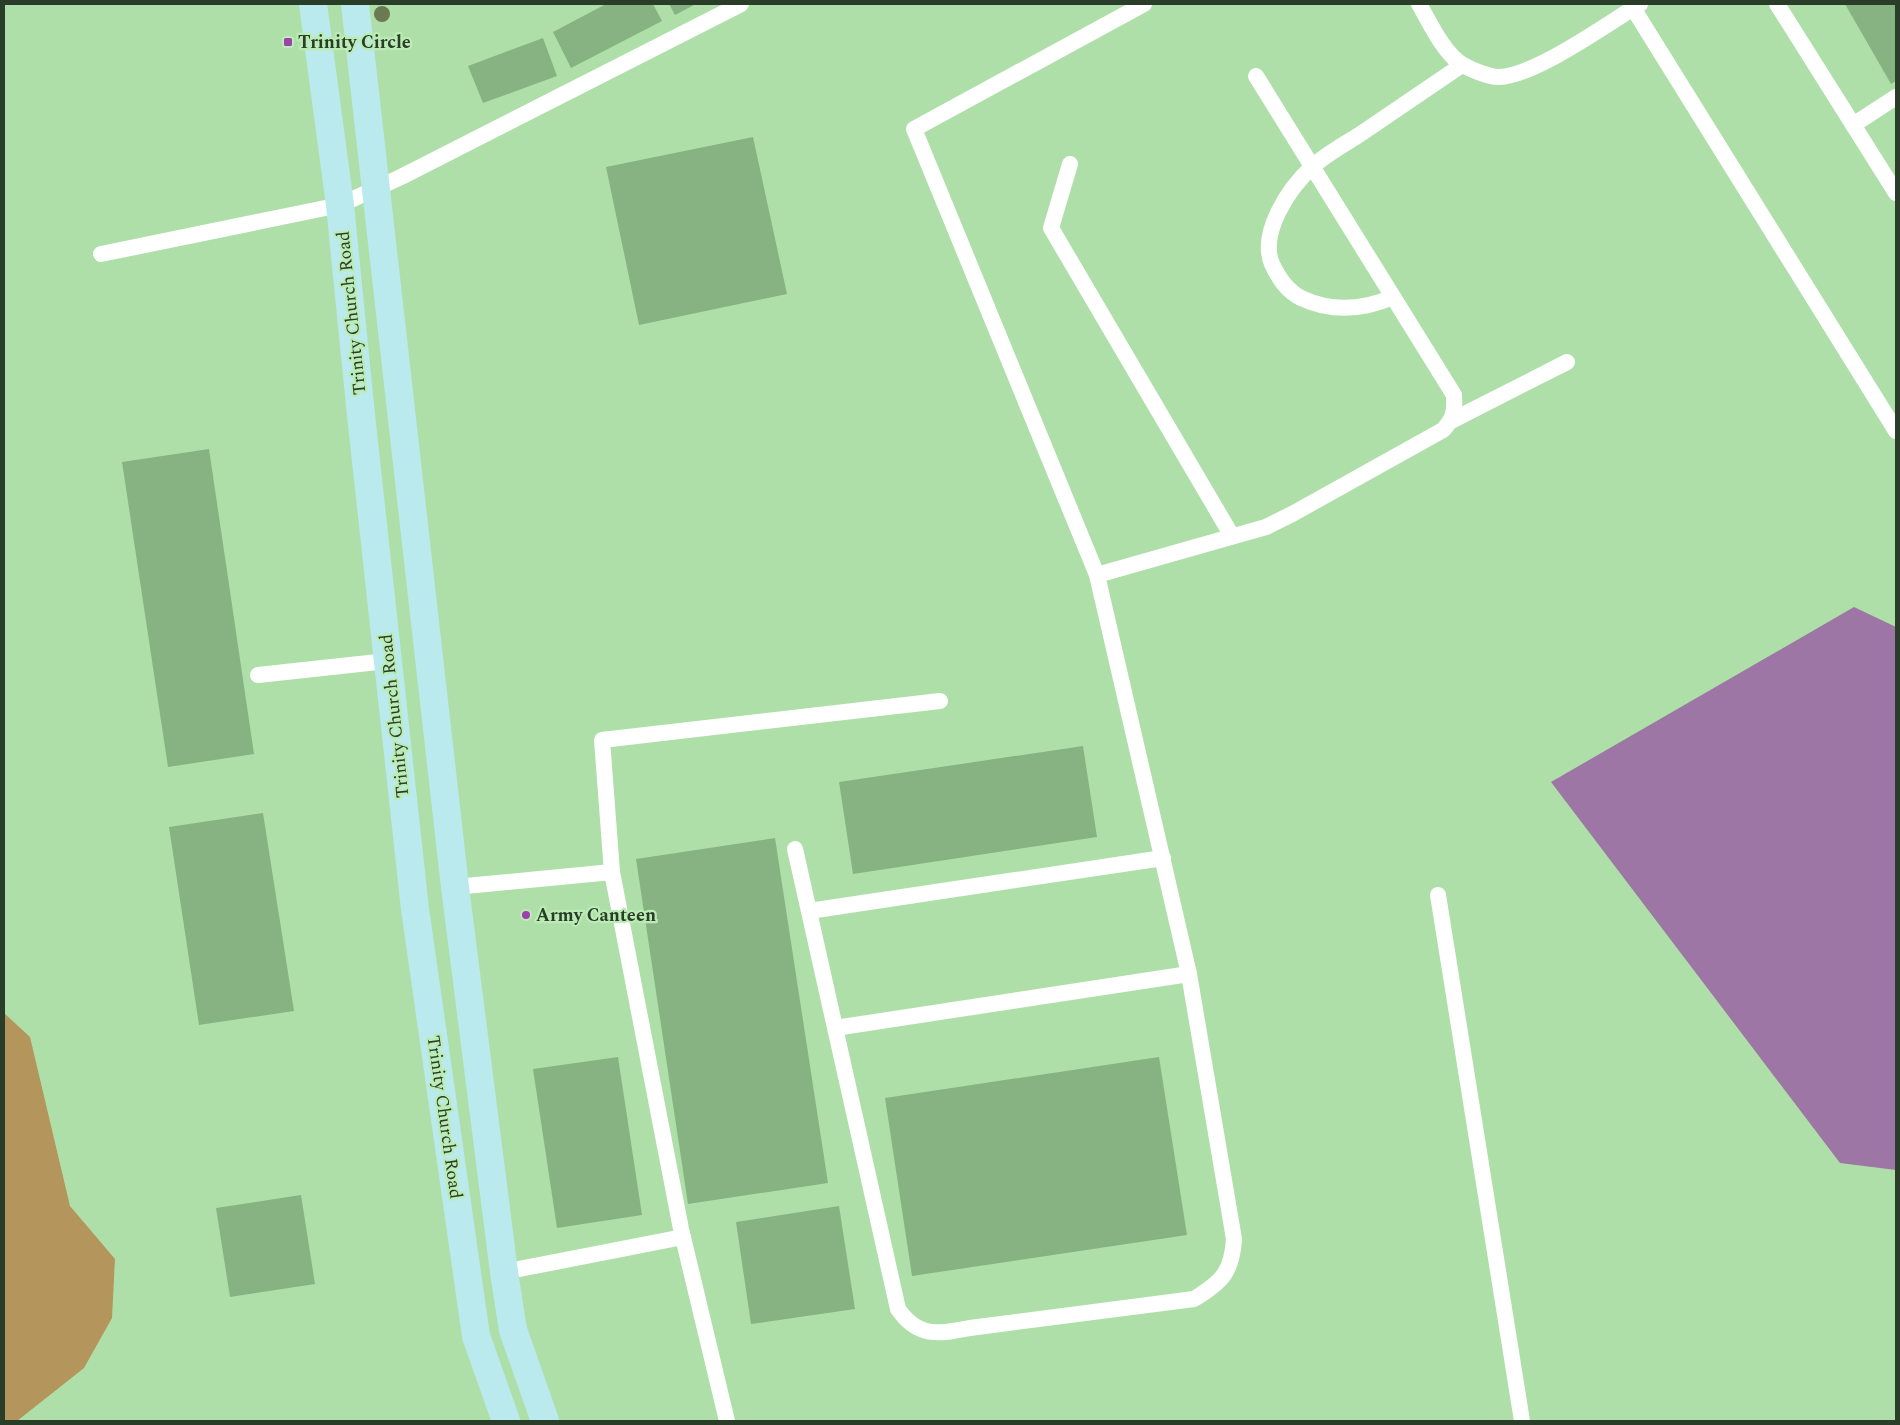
<svg xmlns="http://www.w3.org/2000/svg" width="1900" height="1425" font-family="Spectral,serif">
<style>
.forest{fill:#b4955c}
.water{fill:#9e76a5}
.building{fill:#87b382}
.lines{fill:none;stroke-linecap:round;stroke-linejoin:round}
.service{stroke:#fff;stroke-width:16}
.secondary{stroke:#baeaed;stroke-width:28}
.tree{fill:#6c7a54}
.poi-dot{fill:#9d42ac;stroke:#bbecb5;stroke-width:2}
.labels{text-anchor:middle;stroke-width:4.5;stroke-linejoin:round;paint-order:stroke}
.poi-label{font-size:18px;font-weight:bold;fill:#2a3d28;stroke:#bbecb5;text-anchor:start}
.street-label{font-size:18px;fill:#2a3d28;stroke:#bbecb5}
</style>
<rect width="100%" height="100%" fill="#afdfa9"/>
<path class="forest" d="M4,1013L30,1037L70,1206L115,1259L112,1318L84,1368L17,1421H4Z"/>
<path class="water" d="M1854,607L1896,627V1170L1840,1163L1551,782Z"/>
<g class="building">
<path d="M606,4H653L662,21L571,68L553,32Z"/>
<path d="M669,4H696L675,15Z"/>
<path d="M1845,4H1896V81L1891,84Z"/>
<path d="M543,38L557,76L483,103L468,66Z"/>
<path d="M753,137L787,294L639,325L606,167Z"/>
<path d="M209,449L254,754L168,767L122,462Z"/>
<path d="M1083,746L1097,837L853,874L839,782Z"/>
<path d="M263,813L294,1011L199,1025L169,827Z"/>
<path d="M775,838L828,1183L688,1204L636,859Z"/>
<path d="M618,1057L642,1215L557,1228L533,1069Z"/>
<path d="M1159,1057L1187,1235L912,1276L885,1098Z"/>
<path d="M301,1195L315,1284L230,1297L216,1208Z"/>
<path d="M839,1206L855,1309L751,1324L736,1222Z"/>
</g>
<g class="lines">
<g class="service">
<path d="M1419,4C1430,23 1444,54 1463,65C1472,70 1489,77 1499,77C1535,76 1607,24 1640,4"/>
<path d="M1777,4L1896,193"/>
<path d="M1633,8L1896,431"/>
<path d="M1853,125L1896,97"/>
<path d="M1070,164L1051,228L1232,536"/>
<path d="M101,254L340,205L401,177L741,4"/>
<path d="M1393,297C1363,310 1331,312 1301,298C1287,291 1279,279 1272,264C1259,233 1289,188 1312,167C1325,155 1343,145 1359,135C1393,112 1428,88 1462,65"/>
<path d="M1451,421L1567,362"/>
<path d="M1097,575L1266,527L1294,513L1443,430C1454,418 1455,411 1454,395L1256,76"/>
<path d="M258,675L387,661"/>
<path d="M795,849L898,1309C918,1338 938,1334 970,1328L1194,1299C1222,1282 1232,1272 1234,1239L1189,974L1097,575L914,129L1144,4"/>
<path d="M455,887L612,872"/>
<path d="M1438,895L1522,1421"/>
<path d="M809,911L1163,858"/>
<path d="M835,1028L1189,974"/>
<path d="M504,1272L683,1237"/>
<path d="M727,1421L681,1229L612,872L602,740L940,701"/>
</g>
<g class="secondary">
<path d="M313,4L340,205L361,415L415,909L476,1336L506,1421"/>
<path d="M355,4L455,887L504,1272L513,1330L545,1421"/>
</g>
</g>
<circle class="tree" cx="382" cy="14" r="8"/>
<g class="poi-dot">
<rect x="283" y="37" width="10" height="10" rx="2.5"/>
<circle cx="526" cy="915" r="5"/>
</g>
<g class="labels">
<g class="poi-label">
<text x="298" y="48">Trinity Circle</text>
<text x="536" y="921">Army Canteen</text>
</g>
<g class="street-label">
<text transform="translate(351 313) rotate(-96)" y="6">Trinity Church Road</text>
<text transform="translate(394 716) rotate(-96)" y="6">Trinity Church Road</text>
<text transform="translate(445 1117) rotate(82)" y="6">Trinity Church Road</text>
</g>
</g>
<rect width="1900" height="1425" fill="none" stroke="#2a3d28" stroke-width="10"/>
</svg>
